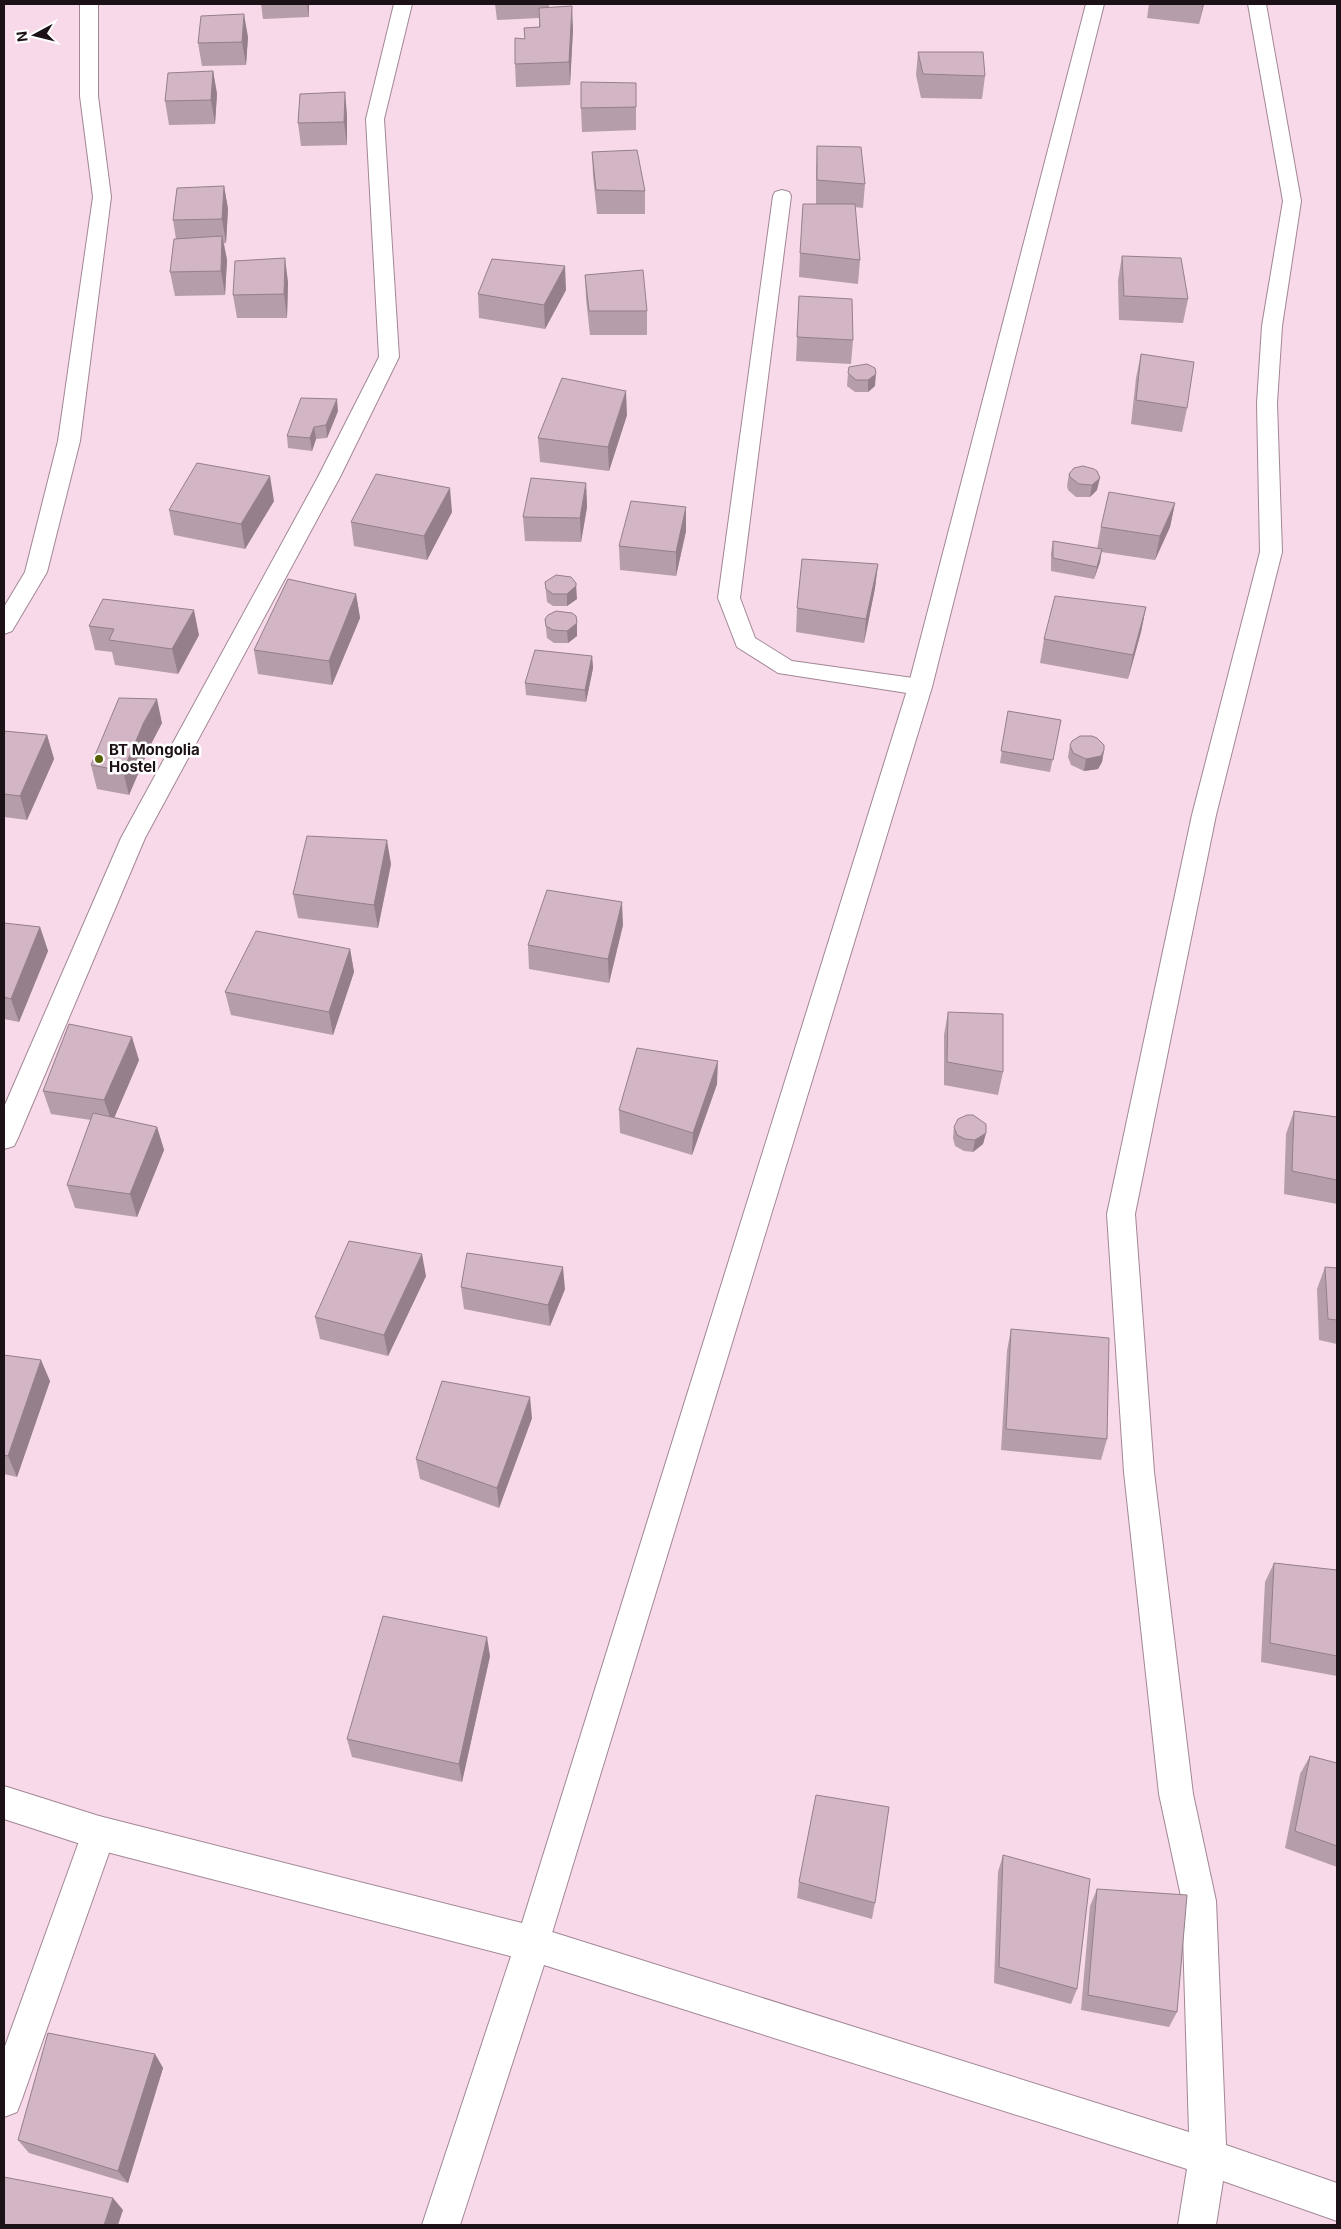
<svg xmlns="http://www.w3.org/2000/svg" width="1341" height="2229" font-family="Inter,sans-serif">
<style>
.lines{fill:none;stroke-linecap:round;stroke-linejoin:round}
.minor-casing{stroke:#a28795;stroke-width:2}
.tertiary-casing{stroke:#a28795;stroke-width:2}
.minor{fill:#fff;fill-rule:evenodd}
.tertiary{fill:#fff;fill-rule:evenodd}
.wall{fill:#b59da9}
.shaded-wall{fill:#947f8a}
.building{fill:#d3b6c5;stroke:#947f8a}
.poi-dot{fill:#556000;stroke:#fff;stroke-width:2}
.labels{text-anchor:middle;stroke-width:5;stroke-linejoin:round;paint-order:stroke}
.poi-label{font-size:15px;font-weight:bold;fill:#1b1116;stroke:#fff;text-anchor:start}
</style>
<rect width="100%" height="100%" fill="#f7d9e9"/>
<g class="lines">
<defs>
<g id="minor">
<path d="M80,4H98V96L111,197L80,441L47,572L12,631L4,634V607L25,572L58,441L93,197L80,96Z"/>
<path d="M394,4H412L384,119L399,357L340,477L145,838L18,1138L14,1146L4,1149V1107L121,838L318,477L379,357L366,119Z"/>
<path d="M1248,4H1266L1301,201L1282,326L1277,403L1282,552L1216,815L1135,1214L1154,1472L1193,1794L1216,1901L1226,2145L1337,2183V2221L1223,2181L1216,2225H1178L1187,2169L544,1965L460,2225H422L515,1944L521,1932L533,1926L1189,2132L1182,1901L1159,1794L1124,1472L1107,1214L1192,815L1260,552L1257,403L1262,326L1283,201Z"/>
<path d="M782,190L789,192L791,196L740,598L755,638L792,661L920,679L928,681L932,687L928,693L920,695L778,673L737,647L718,598L773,196L775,192Z"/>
<path d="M99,1816L111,1821L116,1833L22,2099L17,2112L4,2117V2049L82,1833L87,1821Z"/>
</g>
<path id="tertiary" d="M1086,4H1104L932,687L545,1956L533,1962L99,1850L4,1819V1786L99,1816L522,1923L908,687Z"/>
</defs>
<use href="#minor" class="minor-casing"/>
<use href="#tertiary" class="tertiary-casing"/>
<use href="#minor" class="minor"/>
<use href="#tertiary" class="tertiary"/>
</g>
<g class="wall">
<path d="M261,4H309V17L263,19Z"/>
<path d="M495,4H549V7L573,29L570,85L516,87L515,64L525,39L524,28L539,27V18L497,20Z"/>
<path d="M1149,4H1204L1199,24L1147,18Z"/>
<path d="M248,37L246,65L202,66L198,43Z"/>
<path d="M918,52L985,76L982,99L921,98L916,75Z"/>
<path d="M213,71L217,94L215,124L169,125L165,101Z"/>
<path d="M636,83V130L582,132L581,108Z"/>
<path d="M347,115V145L301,146L298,123Z"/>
<path d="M817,146L865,184L863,208L855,207L860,260L858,284L799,277L800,253L816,204V169Z"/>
<path d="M592,152L645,191V214H597L593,176Z"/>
<path d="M224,186L228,209L226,243H224L227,260L225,295L175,296L170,272L176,239L173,220Z"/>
<path d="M1122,256L1188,299L1183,323L1119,320L1118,280Z"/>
<path d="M585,275L647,311V335H590L586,299Z"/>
<path d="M288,282L287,318H237L233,295Z"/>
<path d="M566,290L545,329L479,318L478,294Z"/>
<path d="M799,296L853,340L851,364L796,361Z"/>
<path d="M1141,354L1187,408L1182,432L1131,424L1136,378Z"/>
<path d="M867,364L875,386L868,392H855L847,386L848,373Z"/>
<path d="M338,411L327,438L316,439L312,451L288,448L287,436Z"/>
<path d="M627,415L609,471L540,462L538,438Z"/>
<path d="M1094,469L1097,490L1090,497H1076L1068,490L1067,486L1069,474Z"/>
<path d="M586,483L587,507L581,542L525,541L523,517Z"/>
<path d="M274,501L245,549L174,535L169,510Z"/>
<path d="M1175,503L1170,527L1155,560L1101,552L1100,562L1094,579L1051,571V553L1053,541L1097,549L1101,527Z"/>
<path d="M686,507V531L676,576L620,570L619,546Z"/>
<path d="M452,512L427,560L354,546L351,522Z"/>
<path d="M878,564L875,588L864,643L796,632L797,608Z"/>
<path d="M545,582L577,599L567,606H553L547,602Z"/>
<path d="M356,594L360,618L332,685L258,674L254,650Z"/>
<path d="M1146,607L1141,632L1128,679L1040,663L1044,639Z"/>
<path d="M545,619L577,636L568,643H554L547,638Z"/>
<path d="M89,626L199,635L178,674L115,665L112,652L95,650Z"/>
<path d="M592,656L593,668L586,702L526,695L525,683Z"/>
<path d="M1008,711L1061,720L1050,772L1000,763Z"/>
<path d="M162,723L150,746L129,795L97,789L91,765Z"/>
<path d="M4,731L47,735L54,759L27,820L4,817Z"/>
<path d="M1070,745L1104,750L1102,762L1098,769L1084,771L1071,765L1068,757Z"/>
<path d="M391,864L378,928L298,918L293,894Z"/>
<path d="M4,923L40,927L48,951L19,1022L4,1019Z"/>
<path d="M623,925L609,983L529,969L528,945Z"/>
<path d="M350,949L354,972L333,1035L231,1015L225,992Z"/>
<path d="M948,1012L1003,1072L998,1095L944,1085V1035Z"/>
<path d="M139,1060L114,1118L157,1127L164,1150L137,1217L75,1208L67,1185L91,1120L51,1114L43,1091Z"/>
<path d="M717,1084L692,1155L620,1133L619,1110Z"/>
<path d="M1294,1111L1337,1117V1204L1284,1194L1286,1134Z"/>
<path d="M954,1127L986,1133L983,1144L973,1152L964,1151L955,1146L953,1138Z"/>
<path d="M1325,1267L1337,1268V1344L1319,1340L1317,1289Z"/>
<path d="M426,1276L388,1356L320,1339L315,1317Z"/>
<path d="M461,1287L565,1289L550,1326L464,1309Z"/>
<path d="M1011,1329L1107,1439L1101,1460L1001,1450L1007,1351Z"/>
<path d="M4,1355L50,1381L17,1477L4,1474Z"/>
<path d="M532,1418L499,1508L420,1479L416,1459Z"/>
<path d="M1274,1563L1337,1570V1676L1261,1662L1265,1582Z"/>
<path d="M490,1656L462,1782L352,1757L347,1739Z"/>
<path d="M1310,1756L1337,1763V1867L1285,1848L1300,1774Z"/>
<path d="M1003,1855L1077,1989L1071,2004L994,1983L998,1872Z"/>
<path d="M799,1882L875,1903L872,1919L797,1898Z"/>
<path d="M1097,1889L1177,2012L1169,2027L1081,2010L1090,1906Z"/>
<path d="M155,2054L163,2068L128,2183L29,2153L18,2140Z"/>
</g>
<g class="shaded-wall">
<path d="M307,4H309V17Z"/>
<path d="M1203,4H1204L1199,24Z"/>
<path d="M572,6L573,29L570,85L569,62Z"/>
<path d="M244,14L248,37L246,65L242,42Z"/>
<path d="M213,71L217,94L215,124L211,100Z"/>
<path d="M345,92L347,115V145L344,122Z"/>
<path d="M224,186L228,209L226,243L222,219Z"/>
<path d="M222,236L227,260L225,295L221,271Z"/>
<path d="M285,258L288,282L287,318L284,294Z"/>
<path d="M565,266L566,290L545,329L544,305Z"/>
<path d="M876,374L875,386L868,392V380Z"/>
<path d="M626,391L627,415L609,471L608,447Z"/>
<path d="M337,399L338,411L327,438L326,425Z"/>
<path d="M314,427L316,439L312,451L310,438Z"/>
<path d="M270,476L274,501L245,549L241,524Z"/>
<path d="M1100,478L1097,490L1090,497L1092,485Z"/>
<path d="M586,483L587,507L581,542L580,518Z"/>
<path d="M450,488L452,512L427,560L424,536Z"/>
<path d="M1175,503L1170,527L1155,560L1160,536Z"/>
<path d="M686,507V531L676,576V552Z"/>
<path d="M1102,549L1100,562L1094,579L1097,567Z"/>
<path d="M878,564L875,588L864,643L866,619Z"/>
<path d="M576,583L577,599L567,606V594Z"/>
<path d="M356,594L360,618L332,685L329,661Z"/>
<path d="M1146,607L1141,632L1128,679L1133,655Z"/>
<path d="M194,610L199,635L178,674L172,649Z"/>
<path d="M577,623V636L568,643L567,631Z"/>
<path d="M592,656L593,668L586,702L585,690Z"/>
<path d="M157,699L162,723L150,746L129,795L123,771L144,722Z"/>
<path d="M47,735L54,759L27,820L20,796Z"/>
<path d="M1104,750L1102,762L1098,769L1084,771L1086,759Z"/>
<path d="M387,840L391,864L378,928L374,905Z"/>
<path d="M622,902L623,925L609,983L608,959Z"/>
<path d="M40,927L48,951L19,1022L11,999Z"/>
<path d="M350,949L354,972L333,1035L329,1012Z"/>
<path d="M132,1037L139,1060L112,1123L104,1100Z"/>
<path d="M718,1061L717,1084L692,1155L693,1133Z"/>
<path d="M157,1127L164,1150L137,1217L130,1194Z"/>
<path d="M986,1133L983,1144L973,1152L975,1140Z"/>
<path d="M422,1254L426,1276L388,1356L384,1335Z"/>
<path d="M563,1267L565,1289L550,1326L548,1305Z"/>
<path d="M41,1360L50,1381L17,1477L8,1456Z"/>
<path d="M530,1397L532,1418L499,1508L497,1488Z"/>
<path d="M487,1637L490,1656L462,1782L459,1764Z"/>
<path d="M155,2054L163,2068L128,2183L118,2171Z"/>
<path d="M113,2198L123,2210L118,2225H104Z"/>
</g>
<g class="building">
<path d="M572,6L569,62L515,64V38L525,39L524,28L540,27L539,8Z"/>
<path d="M244,14L242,42L198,43L201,16Z"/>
<path d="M918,52H983L985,76L923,74Z"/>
<path d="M213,71L211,100L165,101L168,73Z"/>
<path d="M581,82L636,83V107L581,108Z"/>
<path d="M345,92L344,122L298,123L300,94Z"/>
<path d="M817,146L861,147L865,184L817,180Z"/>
<path d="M637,150L645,191L596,190L592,152Z"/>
<path d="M224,186L222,219L173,220L177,188Z"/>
<path d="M803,204H855L860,260L800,253Z"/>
<path d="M222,236L221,271L170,272L174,239Z"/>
<path d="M1122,256L1181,258L1188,299L1124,296Z"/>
<path d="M285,258L284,294L233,295L235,261Z"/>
<path d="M492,259L565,266L544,305L478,294Z"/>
<path d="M643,270L647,311H589L585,275Z"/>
<path d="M799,296L852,299L853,340L797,337Z"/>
<path d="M1141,354L1194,362L1187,408L1136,400Z"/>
<path d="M867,364L875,368L876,374L868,380H856L848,373L849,367Z"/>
<path d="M562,378L626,391L608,447L538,438Z"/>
<path d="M301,398L337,399L326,425L314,427L310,438L287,436Z"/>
<path d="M197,463L270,476L241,524L169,510Z"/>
<path d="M1083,466L1094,469L1097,471L1100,478L1092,485L1079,484L1070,477L1069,474L1074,468Z"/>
<path d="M376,474L450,488L424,536L351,522Z"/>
<path d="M531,478L586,483L580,518L523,517Z"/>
<path d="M1109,492L1175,503L1160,536L1101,527Z"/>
<path d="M631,501L686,507L676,552L619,546Z"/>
<path d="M1053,541L1102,549L1097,567L1053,558Z"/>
<path d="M802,559L878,564L866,619L797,608Z"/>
<path d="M556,575L571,577L576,583V586L567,594H553L546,589L545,582Z"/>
<path d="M288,579L356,594L329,661L254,650Z"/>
<path d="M1055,596L1146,607L1133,655L1044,639Z"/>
<path d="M103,599L194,610L172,649L109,640L114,629L89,626Z"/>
<path d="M556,611L572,613L576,616L577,623L567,631L553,630L546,626L545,619L548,615Z"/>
<path d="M535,650L592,656L585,690L525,683Z"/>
<path d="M119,698L157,699L144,722L123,771L91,765Z"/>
<path d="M1008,711L1061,720L1053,760L1001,751Z"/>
<path d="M4,731L47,735L20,796L4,794Z"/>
<path d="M1080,736H1092L1097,738L1104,745V750L1101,756L1086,759L1073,753L1070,745L1072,741Z"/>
<path d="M307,836L387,840L374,905L293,894Z"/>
<path d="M547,890L622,902L608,959L528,945Z"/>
<path d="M4,923L40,927L11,999L4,997Z"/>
<path d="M256,931L350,949L329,1012L225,992Z"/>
<path d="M948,1012L1003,1014V1072L947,1062Z"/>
<path d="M69,1024L132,1037L104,1100L43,1091Z"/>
<path d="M637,1048L718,1061L693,1133L619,1110Z"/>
<path d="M1294,1111L1337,1117V1180L1292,1171Z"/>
<path d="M93,1113L157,1127L130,1194L67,1185Z"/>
<path d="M967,1115H973L986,1124V1133L975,1140L965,1139L957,1135L954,1127L958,1119Z"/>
<path d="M349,1241L422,1254L384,1335L315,1317Z"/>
<path d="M467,1253L563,1267L548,1305L461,1287Z"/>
<path d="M1325,1267L1337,1268V1320L1328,1319Z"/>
<path d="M1011,1329L1109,1338L1107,1439L1006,1429Z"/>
<path d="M4,1355L41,1360L8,1456L4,1455Z"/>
<path d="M442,1381L530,1397L497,1488L416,1459Z"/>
<path d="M1274,1563L1337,1570V1656L1270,1643Z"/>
<path d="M383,1616L487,1637L459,1764L347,1739Z"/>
<path d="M1310,1756L1337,1763V1846L1295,1831Z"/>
<path d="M816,1795L889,1807L875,1903L799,1882Z"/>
<path d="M1003,1855L1090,1879L1077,1989L999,1967Z"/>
<path d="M1097,1889L1187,1895L1177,2012L1088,1995Z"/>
<path d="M48,2033L155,2054L118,2171L18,2140Z"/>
<path d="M4,2177L113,2198L104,2225H4Z"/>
</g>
<circle class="poi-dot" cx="99" cy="759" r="5"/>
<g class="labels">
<g class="poi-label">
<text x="109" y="755">BT Mongolia<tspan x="109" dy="17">Hostel</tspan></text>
</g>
</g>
<rect width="1341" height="2229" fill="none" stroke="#1b1116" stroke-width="10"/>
<g transform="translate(35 35) rotate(263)" stroke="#ffffff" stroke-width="4" paint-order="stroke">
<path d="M0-4L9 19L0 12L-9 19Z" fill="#1b1116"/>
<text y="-8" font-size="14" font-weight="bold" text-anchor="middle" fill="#1b1116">N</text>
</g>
</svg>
